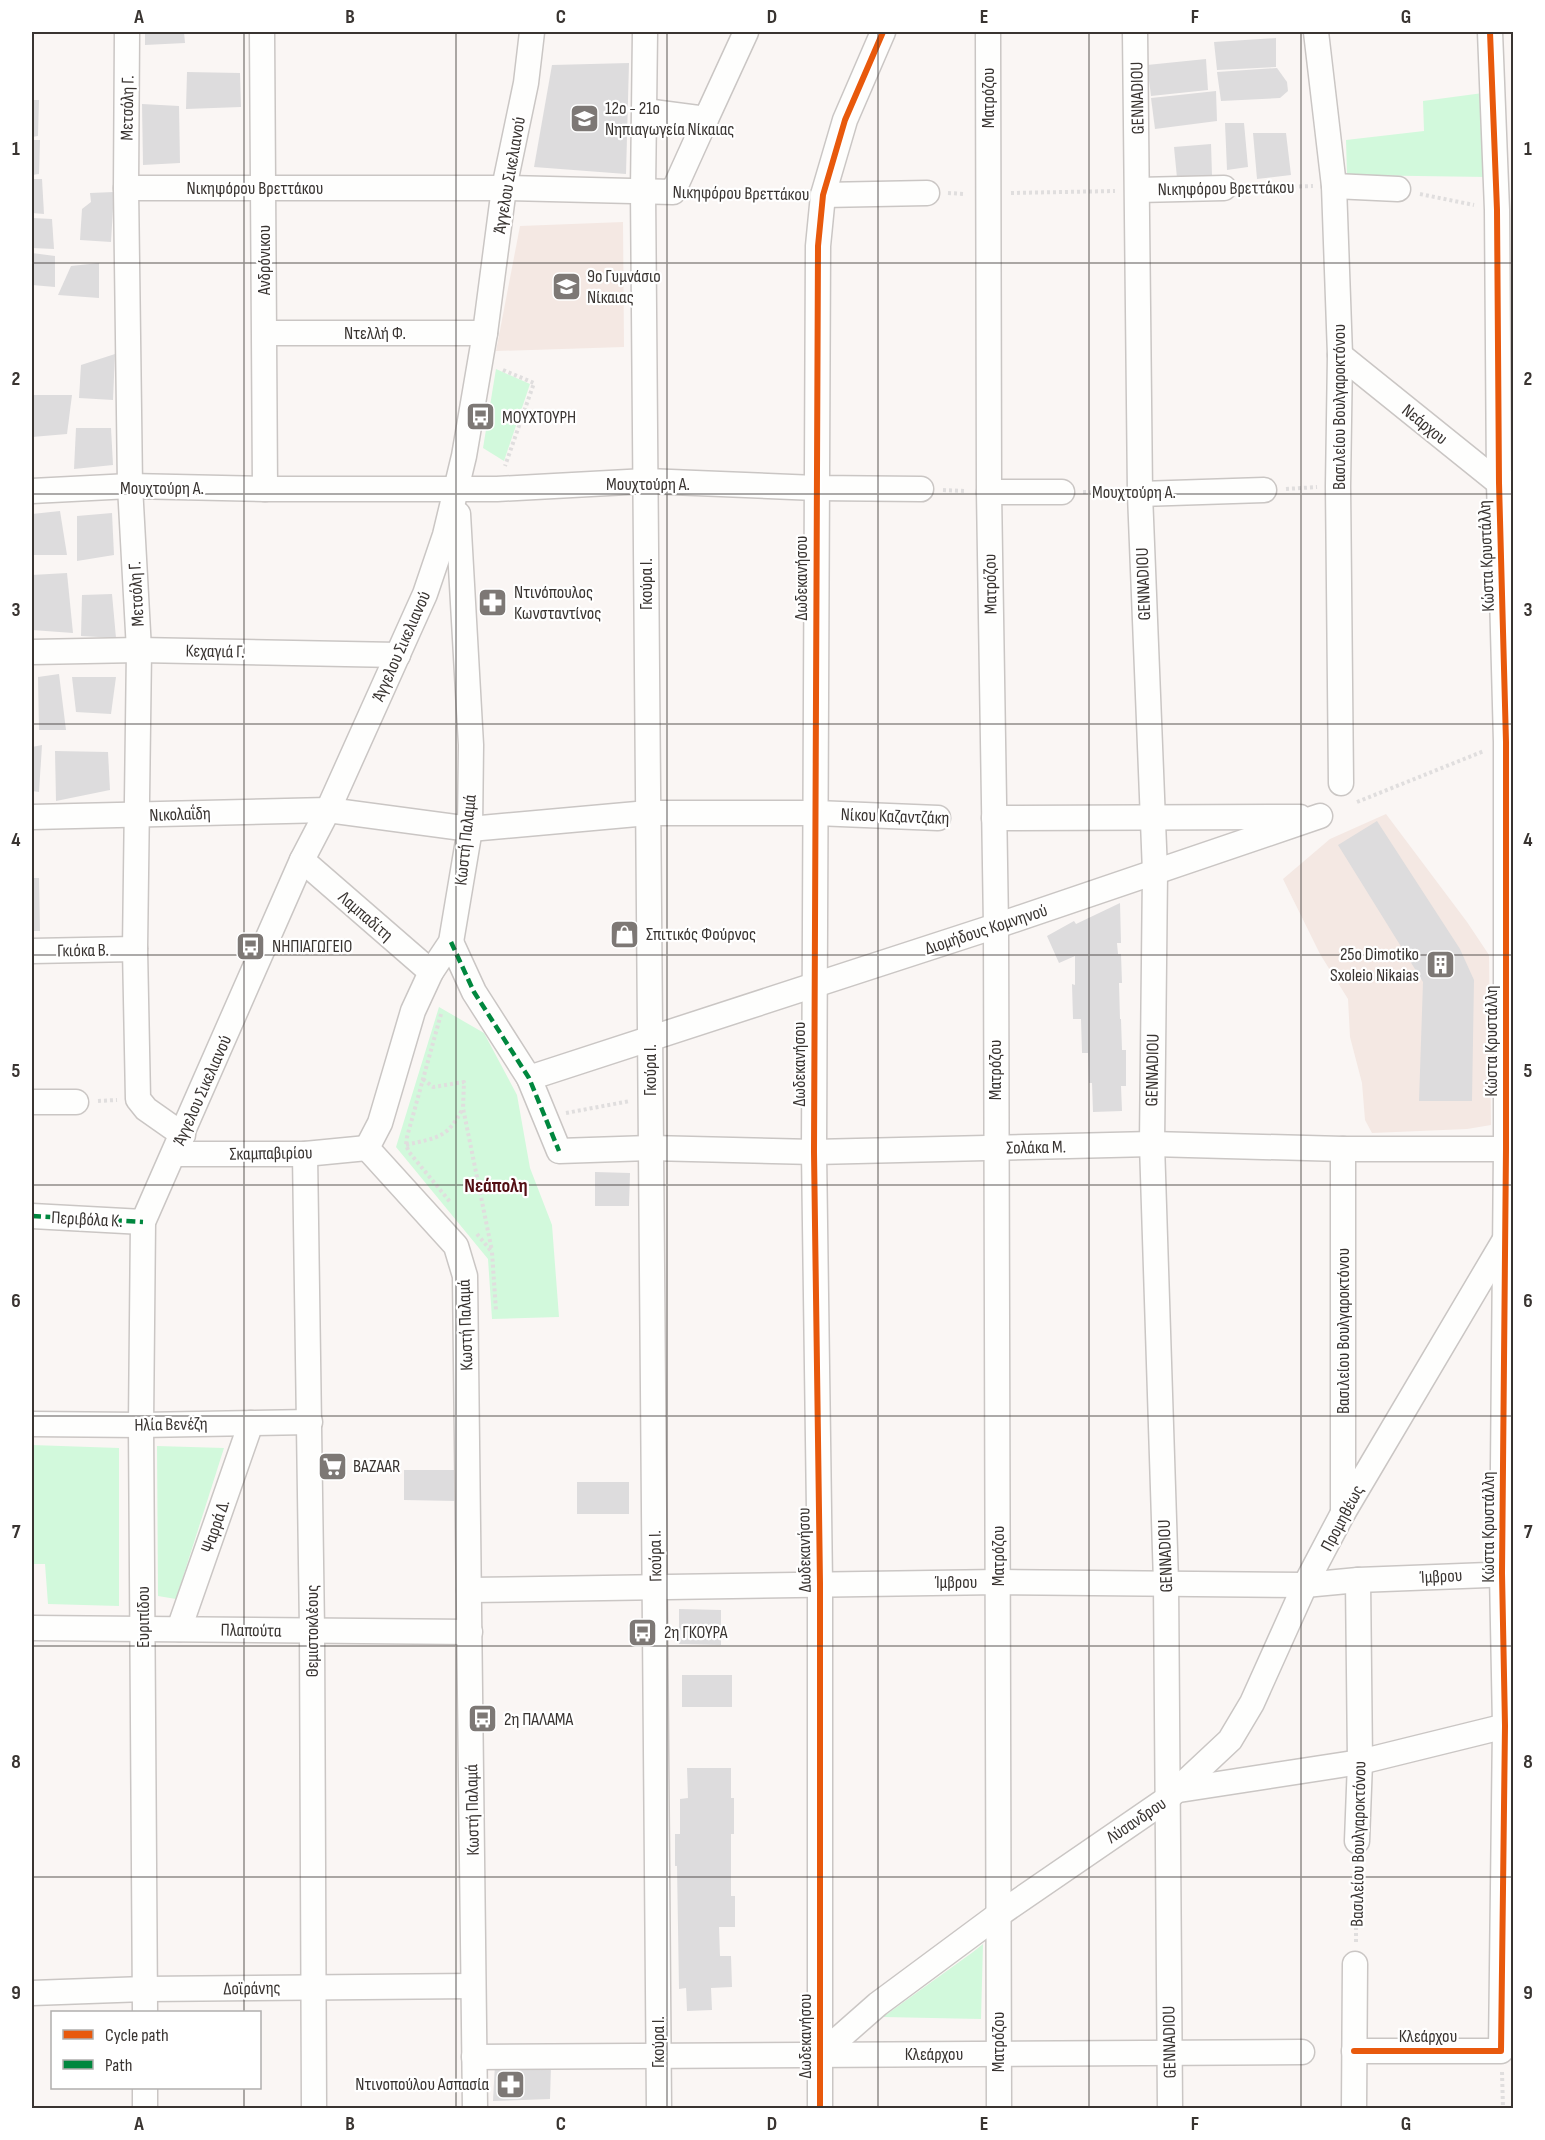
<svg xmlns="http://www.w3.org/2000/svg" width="1545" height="2140" font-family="'Sofia Sans Condensed',sans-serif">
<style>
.built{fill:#f4e8e3}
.green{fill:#d2f9dc}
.building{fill:#dddcdd}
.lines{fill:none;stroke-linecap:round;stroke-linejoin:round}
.minor-casing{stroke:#cac6c4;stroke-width:27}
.path{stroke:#e0dede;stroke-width:4;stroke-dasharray:3 3;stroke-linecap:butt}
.minor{stroke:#fefefd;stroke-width:24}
.quiet{stroke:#00873e;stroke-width:4.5;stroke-dasharray:9 4.5;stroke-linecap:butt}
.cycleway-casing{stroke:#fff;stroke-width:10}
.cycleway{stroke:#e8590c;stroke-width:6}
.grid{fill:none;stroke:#393431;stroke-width:1.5;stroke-opacity:0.55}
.labels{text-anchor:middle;stroke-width:4.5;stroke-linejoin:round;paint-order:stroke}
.street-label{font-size:18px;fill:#393431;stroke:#fff}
.poi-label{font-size:18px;fill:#393431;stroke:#fff;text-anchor:start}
.neighbourhood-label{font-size:20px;font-weight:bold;fill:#530e13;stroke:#fff}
.neatline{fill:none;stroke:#393431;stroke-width:2}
.grid-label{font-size:20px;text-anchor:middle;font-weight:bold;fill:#393431}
</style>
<rect width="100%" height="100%" fill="#faf6f4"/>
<g class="built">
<path d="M623,222L624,347L496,351L520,226Z"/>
<path d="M1386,814L1467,922L1489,955L1491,1125L1467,1129L1372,1133L1365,1120L1362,1083L1350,1037L1348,999L1320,954L1283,879L1330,839Z"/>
</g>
<g class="green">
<path d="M1483,93L1488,177L1347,175L1346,140L1424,131L1423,101Z"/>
<path d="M496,369L530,384L504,461L483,448Z"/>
<path d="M439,1007L484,1033L517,1095L530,1168L552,1225L559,1317L492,1319L488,1259L396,1147Z"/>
<path d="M32,1445L119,1448V1606L48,1604L45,1564H32Z"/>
<path d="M157,1446L224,1448L176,1599L158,1596Z"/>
<path d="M983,1944L981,2019L883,2017L973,1952Z"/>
</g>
<g class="building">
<path d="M145,32H184L185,43L145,45Z"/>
<path d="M1276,38V67L1217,70L1214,42Z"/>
<path d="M1206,59L1208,90L1151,96L1147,65Z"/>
<path d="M629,63L626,174L534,167L552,65Z"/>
<path d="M1277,68L1287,82L1288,91L1280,98L1221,101L1217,72Z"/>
<path d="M187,72L240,73L241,107L186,109Z"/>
<path d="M1216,91L1217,121L1155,129L1151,98Z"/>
<path d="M32,100H39L38,136L32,137Z"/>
<path d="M142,104L179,106L180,163L143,165Z"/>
<path d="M1225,123H1244L1248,167L1227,170Z"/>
<path d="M1253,133H1286L1291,175L1257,179Z"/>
<path d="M32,140H40L39,174L32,175Z"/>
<path d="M1211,144L1212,176L1177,178L1174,147Z"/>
<path d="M32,179H42L44,214L32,213Z"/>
<path d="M114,192L111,242L80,240L82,209L91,202L90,193Z"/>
<path d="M32,218L52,219L54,249L32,248Z"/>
<path d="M32,253L55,256V287L32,285Z"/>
<path d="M99,263V298L58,295L71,266Z"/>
<path d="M115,354L113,400L79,398L81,365Z"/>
<path d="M32,395H72L67,434L32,437Z"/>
<path d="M76,428H111L113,465L74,469Z"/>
<path d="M60,511L67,555H32V514Z"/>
<path d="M112,513L114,555L77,561V516Z"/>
<path d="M67,573L73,633L32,630V575Z"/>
<path d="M112,594L116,638L81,636L82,595Z"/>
<path d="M59,674L66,730H39L38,677Z"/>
<path d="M72,677H116L111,714L76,712Z"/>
<path d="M42,745L39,792L32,791V747Z"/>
<path d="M55,751L108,752L110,790L56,801Z"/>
<path d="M1377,821L1460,949L1474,980L1472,1101H1419L1423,982L1338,845Z"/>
<path d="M32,878H39L40,931H32Z"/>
<path d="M1120,903L1121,943H1117L1118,954H1121L1122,983H1119L1120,1019H1121L1122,1050H1126V1086H1121L1122,1111L1093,1112L1092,1083H1089L1088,1053H1082L1081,1019H1073L1072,984L1075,985V956L1059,963L1047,936L1074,921L1076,924Z"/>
<path d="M595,1172L630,1173L629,1206H595Z"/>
<path d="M404,1470H457V1501L404,1500Z"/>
<rect x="577" y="1482" width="52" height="32"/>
<path d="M679,1609L721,1610V1645L679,1644Z"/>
<rect x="682" y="1675" width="50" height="32"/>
<path d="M687,1768H731V1798H734V1834H731V1896H735V1927H719L720,1956H731L732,1987L711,1988L712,2010L687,2011L686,1988L679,1989L677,1866H675V1834H680V1799L688,1798Z"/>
<path d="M495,2064L551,2065L550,2099L493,2101Z"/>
</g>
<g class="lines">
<defs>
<g id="minor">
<path d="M127,32L126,188L130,486L139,650L135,949L138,1099L146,1109L183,1135"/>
<path d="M262,32L265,489"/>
<path d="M645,32L643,190L659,2108"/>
<path d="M988,32L989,492L996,926L999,2108"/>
<path d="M1135,32L1140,494L1155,872L1152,1144L1166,1582L1170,2108"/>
<path d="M1316,32L1334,186L1340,355L1338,486L1341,783"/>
<path d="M645,111L706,119L746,32"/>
<path d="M1334,186L1398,189"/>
<path d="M126,188H504L673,192L706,119"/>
<path d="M1138,190L1224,188"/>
<path d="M823,195L927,193"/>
<path d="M265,333H485"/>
<path d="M1340,355L1499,483H1509"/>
<path d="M32,491L130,486L265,489H497L646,481L816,488L921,489"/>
<path d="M989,492H1062"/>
<path d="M1140,494L1264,490"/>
<path d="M458,514L471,745L470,829L451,942L431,972L413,1011L380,1123L367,1148L456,1246L465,1276L475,2108"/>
<path d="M32,652L139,650L398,655"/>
<path d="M32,817L328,810L470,829L648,813H816L938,818"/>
<path d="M994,818L1300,817"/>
<path d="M302,860L431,972"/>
<path d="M451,942L474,992L529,1078L559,1151L650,1148L814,1152L1152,1144L1343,1149H1514"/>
<path d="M32,951L135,949"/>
<path d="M529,1078L996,926L1320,816"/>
<path d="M32,1102H76"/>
<path d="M1343,1149V1513"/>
<path d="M174,1154H305L367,1148"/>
<path d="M305,1154L312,1630L314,2108"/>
<path d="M32,1216L143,1222"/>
<path d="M32,1424L141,1425L310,1422"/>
<path d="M469,1590L999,1582L1305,1585L1358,1580L1514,1574"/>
<path d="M32,1628L470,1632"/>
<path d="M179,1629L251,1423"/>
<path d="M1179,1790L1360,1762L1514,1724"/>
<path d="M1357,1841L1360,1762L1358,1580"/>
<path d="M32,1993L145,1989L473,1986"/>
<path d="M145,2012L141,1425L143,1222L302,860L328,810L425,594L445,535L464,456L485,333L504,188L526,83L532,32"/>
<path d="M1354,2051H1501L1505,1726L1502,1573L1506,1149V742L1499,483L1497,210L1490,32"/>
<path d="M820,2055L878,2004L998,1915L1167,1799L1230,1740L1252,1703L1305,1585L1343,1513L1504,1241"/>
<path d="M474,2057L1302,2052"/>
<path d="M145,2088V2108"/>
<path d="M820,2108V1583L814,1152L818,246L823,195L845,120L883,32"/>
<path d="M1354,2108L1355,1964"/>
</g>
</defs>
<use href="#minor" class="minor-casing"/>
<g class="path">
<path d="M1245,188L1313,186"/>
<path d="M698,192L801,195"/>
<path d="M948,193L965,194"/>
<path d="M1011,193L1115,191"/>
<path d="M1420,194L1474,205"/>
<path d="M503,370L534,383L505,466"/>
<path d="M1286,489L1317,487"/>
<path d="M943,490L966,491"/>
<path d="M1083,492L1118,493"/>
<path d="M1357,802L1484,751"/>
<path d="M441,1014L407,1137L406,1145L409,1152L451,1203"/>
<path d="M423,1079L433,1087L464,1082L463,1108L492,1251"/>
<path d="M98,1101L117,1100"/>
<path d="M566,1113L630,1101"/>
<path d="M406,1145C438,1137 447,1139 463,1108"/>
<path d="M477,1234L492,1252L496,1311"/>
<path d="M1356,1942V1863"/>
<path d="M1502,2072L1503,2108"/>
</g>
<use href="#minor" class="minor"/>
<g class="quiet">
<path d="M451,942L474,992L529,1078L559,1151"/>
<path d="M32,1216L143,1222"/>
</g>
<defs>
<g id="cycleway">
<path d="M1354,2051H1501L1505,1726L1502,1573L1506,1149V742L1499,483L1497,210L1490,32"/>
<path d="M820,2108V1583L814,1152L818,246L823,195L845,120L883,32"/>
</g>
</defs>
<use href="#cycleway" class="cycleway-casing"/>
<use href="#cycleway" class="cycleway"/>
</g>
<path class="grid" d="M244,32V2012M456,32V2108M667,32V2108M878,32V2108M1089,32V2108M1301,32V2108M32,263H1514M32,494H1514M32,724H1514M32,955H1514M32,1185H1514M32,1416H1514M32,1646H1514M32,1877H1514M244,2088V2108"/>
<defs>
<symbol id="school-square" viewBox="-11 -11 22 22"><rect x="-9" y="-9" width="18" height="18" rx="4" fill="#7d7875" stroke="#fff"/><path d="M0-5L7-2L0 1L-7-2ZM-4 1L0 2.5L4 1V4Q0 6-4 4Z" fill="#fff"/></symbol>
<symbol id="bus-square" viewBox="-11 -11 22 22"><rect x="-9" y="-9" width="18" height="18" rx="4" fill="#7d7875" stroke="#fff"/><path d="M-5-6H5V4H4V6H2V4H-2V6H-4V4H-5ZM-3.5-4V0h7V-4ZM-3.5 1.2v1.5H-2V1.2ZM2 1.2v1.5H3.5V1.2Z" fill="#fff"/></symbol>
<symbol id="pharmacy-square" viewBox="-11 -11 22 22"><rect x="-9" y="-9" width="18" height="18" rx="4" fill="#7d7875" stroke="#fff"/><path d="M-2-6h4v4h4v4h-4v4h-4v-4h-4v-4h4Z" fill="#fff"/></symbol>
<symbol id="shop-square" viewBox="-11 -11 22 22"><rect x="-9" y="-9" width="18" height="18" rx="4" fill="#7d7875" stroke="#fff"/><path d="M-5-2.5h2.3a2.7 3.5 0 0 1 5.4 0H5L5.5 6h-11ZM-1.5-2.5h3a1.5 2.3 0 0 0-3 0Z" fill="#fff"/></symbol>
<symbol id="building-square" viewBox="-11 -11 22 22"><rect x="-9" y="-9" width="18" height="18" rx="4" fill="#7d7875" stroke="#fff"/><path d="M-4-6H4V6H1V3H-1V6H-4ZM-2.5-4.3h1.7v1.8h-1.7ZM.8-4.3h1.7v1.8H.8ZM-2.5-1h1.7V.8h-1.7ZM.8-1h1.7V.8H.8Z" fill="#fff"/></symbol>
<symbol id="supermarket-square" viewBox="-11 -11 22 22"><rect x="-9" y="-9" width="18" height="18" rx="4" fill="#7d7875" stroke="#fff"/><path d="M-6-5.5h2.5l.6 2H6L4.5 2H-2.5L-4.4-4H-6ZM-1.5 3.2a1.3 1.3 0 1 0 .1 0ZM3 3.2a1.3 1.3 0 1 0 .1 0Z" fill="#fff"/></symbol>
</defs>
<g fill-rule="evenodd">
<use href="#school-square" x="568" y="102" width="33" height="33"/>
<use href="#school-square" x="550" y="270" width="33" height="33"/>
<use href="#bus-square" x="464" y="400" width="33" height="33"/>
<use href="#pharmacy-square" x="476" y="586" width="33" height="33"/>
<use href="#shop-square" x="608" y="918" width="33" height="33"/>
<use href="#bus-square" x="234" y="930" width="33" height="33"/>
<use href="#building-square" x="1424" y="948" width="33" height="33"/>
<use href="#supermarket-square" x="316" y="1450" width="33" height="33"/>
<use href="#bus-square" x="626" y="1616" width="33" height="33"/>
<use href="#bus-square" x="466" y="1702" width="33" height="33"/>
<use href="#pharmacy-square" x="494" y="2068" width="33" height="33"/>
</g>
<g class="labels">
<g class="street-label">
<text transform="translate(988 98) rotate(-90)" y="6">Ματρόζου</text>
<text transform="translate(1137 98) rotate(-91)" y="6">GENNADIOU</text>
<text transform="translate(127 108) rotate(-89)" y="6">Μετσόλη Γ.</text>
<text transform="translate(509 175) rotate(-80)" y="6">Άγγελου Σικελιανού</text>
<text x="255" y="194">Νικηφόρου Βρεττάκου</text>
<text transform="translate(1226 188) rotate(-1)" y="6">Νικηφόρου Βρεττάκου</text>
<text transform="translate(741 193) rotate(1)" y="6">Νικηφόρου Βρεττάκου</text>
<text transform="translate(264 260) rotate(-90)" y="6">Ανδρόνικου</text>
<text x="375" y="339">Ντελλή Φ.</text>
<text transform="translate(1339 407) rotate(-90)" y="6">Βασιλείου Βουλγαροκτόνου</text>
<text transform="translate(1425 424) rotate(39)" y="6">Νεάρχου</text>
<text x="648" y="490">Μουχτούρη Α.</text>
<text x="162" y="494">Μουχτούρη Α.</text>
<text x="1134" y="498">Μουχτούρη Α.</text>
<text transform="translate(1486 556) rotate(-92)" y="6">Κώστα Κρυστάλλη</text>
<text transform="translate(801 578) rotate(-90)" y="6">Δωδεκανήσου</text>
<text transform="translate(646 584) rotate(-90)" y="6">Γκούρα Ι.</text>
<text transform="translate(990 584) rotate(-91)" y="6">Ματρόζου</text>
<text transform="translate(1143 584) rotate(-92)" y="6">GENNADIOU</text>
<text transform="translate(136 594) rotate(-93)" y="6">Μετσόλη Γ.</text>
<text transform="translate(401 646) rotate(-66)" y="6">Άγγελου Σικελιανού</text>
<text transform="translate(215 651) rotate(1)" y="6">Κεχαγιά Γ.</text>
<text transform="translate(180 814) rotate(-2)" y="6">Νικολαΐδη</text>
<text transform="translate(895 816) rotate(2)" y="6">Νίκου Καζαντζάκη</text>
<text transform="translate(465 840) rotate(-84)" y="6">Κωστή Παλαμά</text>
<text transform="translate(366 916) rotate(41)" y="6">Λαμπαδίτη</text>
<text transform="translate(986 929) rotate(-18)" y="6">Διομήδους Κομνηνού</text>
<text transform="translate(83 950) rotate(-1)" y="6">Γκιόκα Β.</text>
<text transform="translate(1491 1041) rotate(-90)" y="6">Κώστα Κρυστάλλη</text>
<text transform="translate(799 1064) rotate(-90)" y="6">Δωδεκανήσου</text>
<text transform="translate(650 1070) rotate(-90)" y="6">Γκούρα Ι.</text>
<text transform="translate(995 1070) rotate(-90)" y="6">Ματρόζου</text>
<text transform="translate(1152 1070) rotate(-89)" y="6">GENNADIOU</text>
<text transform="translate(202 1090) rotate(-66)" y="6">Άγγελου Σικελιανού</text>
<text transform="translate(1036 1147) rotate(-1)" y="6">Σολάκα Μ.</text>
<text transform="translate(271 1153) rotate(-1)" y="6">Σκαμπαβιρίου</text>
<text transform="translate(87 1219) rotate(3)" y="6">Περιβόλα Κ.</text>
<text transform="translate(465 1325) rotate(-92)" y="6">Κωστή Παλαμά</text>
<text transform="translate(1343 1331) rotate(-90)" y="6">Βασιλείου Βουλγαροκτόνου</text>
<text transform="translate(171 1424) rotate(-1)" y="6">Ηλία Βενέζη</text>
<text transform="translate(1342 1518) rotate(-62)" y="6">Προμηθέως</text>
<text transform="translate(215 1526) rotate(-71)" y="6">Ψαρρά Δ.</text>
<text transform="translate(1488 1527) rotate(-90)" y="6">Κώστα Κρυστάλλη</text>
<text transform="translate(804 1550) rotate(-91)" y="6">Δωδεκανήσου</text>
<text transform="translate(655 1556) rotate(-91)" y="6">Γκούρα Ι.</text>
<text transform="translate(998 1556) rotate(-90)" y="6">Ματρόζου</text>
<text transform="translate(1165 1556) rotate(-92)" y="6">GENNADIOU</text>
<text transform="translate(1441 1576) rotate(-3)" y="6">Ίμβρου</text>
<text x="956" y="1588">Ίμβρου</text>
<text transform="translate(143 1617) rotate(-90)" y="6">Ευριπίδου</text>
<text transform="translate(251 1630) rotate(1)" y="6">Πλαπούτα</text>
<text transform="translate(312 1631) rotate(-90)" y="6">Θεμιστοκλέους</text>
<text transform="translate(472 1810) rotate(-91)" y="6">Κωστή Παλαμά</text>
<text transform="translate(1136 1820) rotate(-34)" y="6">Λύσανδρου</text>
<text transform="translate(1358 1844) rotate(-89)" y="6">Βασιλείου Βουλγαροκτόνου</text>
<text transform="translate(252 1988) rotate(-1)" y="6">Δοϊράνης</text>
<text transform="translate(805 2036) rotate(-90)" y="6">Δωδεκανήσου</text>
<text x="1428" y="2042">Κλεάρχου</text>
<text transform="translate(658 2042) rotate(-90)" y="6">Γκούρα Ι.</text>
<text transform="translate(998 2042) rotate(-90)" y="6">Ματρόζου</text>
<text transform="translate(1169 2042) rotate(-91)" y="6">GENNADIOU</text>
<text x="934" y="2060">Κλεάρχου</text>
</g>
<g class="poi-label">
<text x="605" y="114">12ο - 21ο<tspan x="605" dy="21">Νηπιαγωγεία Νίκαιας</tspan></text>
<text x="587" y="282">9ο Γυμνάσιο<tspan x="587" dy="21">Νίκαιας</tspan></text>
<text x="502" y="423">ΜΟΥΧΤΟΥΡΗ</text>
<text x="514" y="598">Ντινόπουλος<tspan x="514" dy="21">Κωνσταντίνος</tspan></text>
<text x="646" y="940">Σπιτικός Φούρνος</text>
<text x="272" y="952">ΝΗΠΙΑΓΩΓΕΙΟ</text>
<text x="1419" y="960" text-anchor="end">25ο Dimotiko<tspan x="1419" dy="21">Sxoleio Nikaias</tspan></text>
<text x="353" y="1472">BAZAAR</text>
<text x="664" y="1638">2η ΓΚΟΥΡΑ</text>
<text x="504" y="1725">2η ΠΑΛΑΜΑ</text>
<text x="489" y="2090" text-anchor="end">Ντινοπούλου Ασπασία</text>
</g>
<g class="neighbourhood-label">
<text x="496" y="1192">Νεάπολη</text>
</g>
</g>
<rect width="1545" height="2140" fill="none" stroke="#ffffff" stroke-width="66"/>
<rect x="51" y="2011" width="210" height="78" fill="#ffffff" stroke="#b0aead" stroke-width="1.5"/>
<rect x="63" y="2030" width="30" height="9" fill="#e8590c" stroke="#b0aead" stroke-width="1.5"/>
<text x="105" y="2041" font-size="18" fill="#393431">Cycle path</text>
<rect x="63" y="2060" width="30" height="9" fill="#00873e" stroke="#b0aead" stroke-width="1.5"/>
<text x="105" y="2071" font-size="18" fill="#393431">Path</text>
<rect x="33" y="33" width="1479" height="2074" class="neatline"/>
<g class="grid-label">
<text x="139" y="23">A</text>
<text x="350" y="23">B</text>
<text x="561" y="23">C</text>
<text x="772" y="23">D</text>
<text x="984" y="23">E</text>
<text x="1195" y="23">F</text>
<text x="1406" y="23">G</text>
<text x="16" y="155">1</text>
<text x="1528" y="155">1</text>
<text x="16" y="385">2</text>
<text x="1528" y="385">2</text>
<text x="16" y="616">3</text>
<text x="1528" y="616">3</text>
<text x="16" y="846">4</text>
<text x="1528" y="846">4</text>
<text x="16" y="1077">5</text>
<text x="1528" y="1077">5</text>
<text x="16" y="1307">6</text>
<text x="1528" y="1307">6</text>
<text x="16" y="1538">7</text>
<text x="1528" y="1538">7</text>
<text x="16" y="1768">8</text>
<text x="1528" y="1768">8</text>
<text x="16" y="1999">9</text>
<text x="1528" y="1999">9</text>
<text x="139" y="2130">A</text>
<text x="350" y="2130">B</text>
<text x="561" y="2130">C</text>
<text x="772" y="2130">D</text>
<text x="984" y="2130">E</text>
<text x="1195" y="2130">F</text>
<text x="1406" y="2130">G</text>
</g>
</svg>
